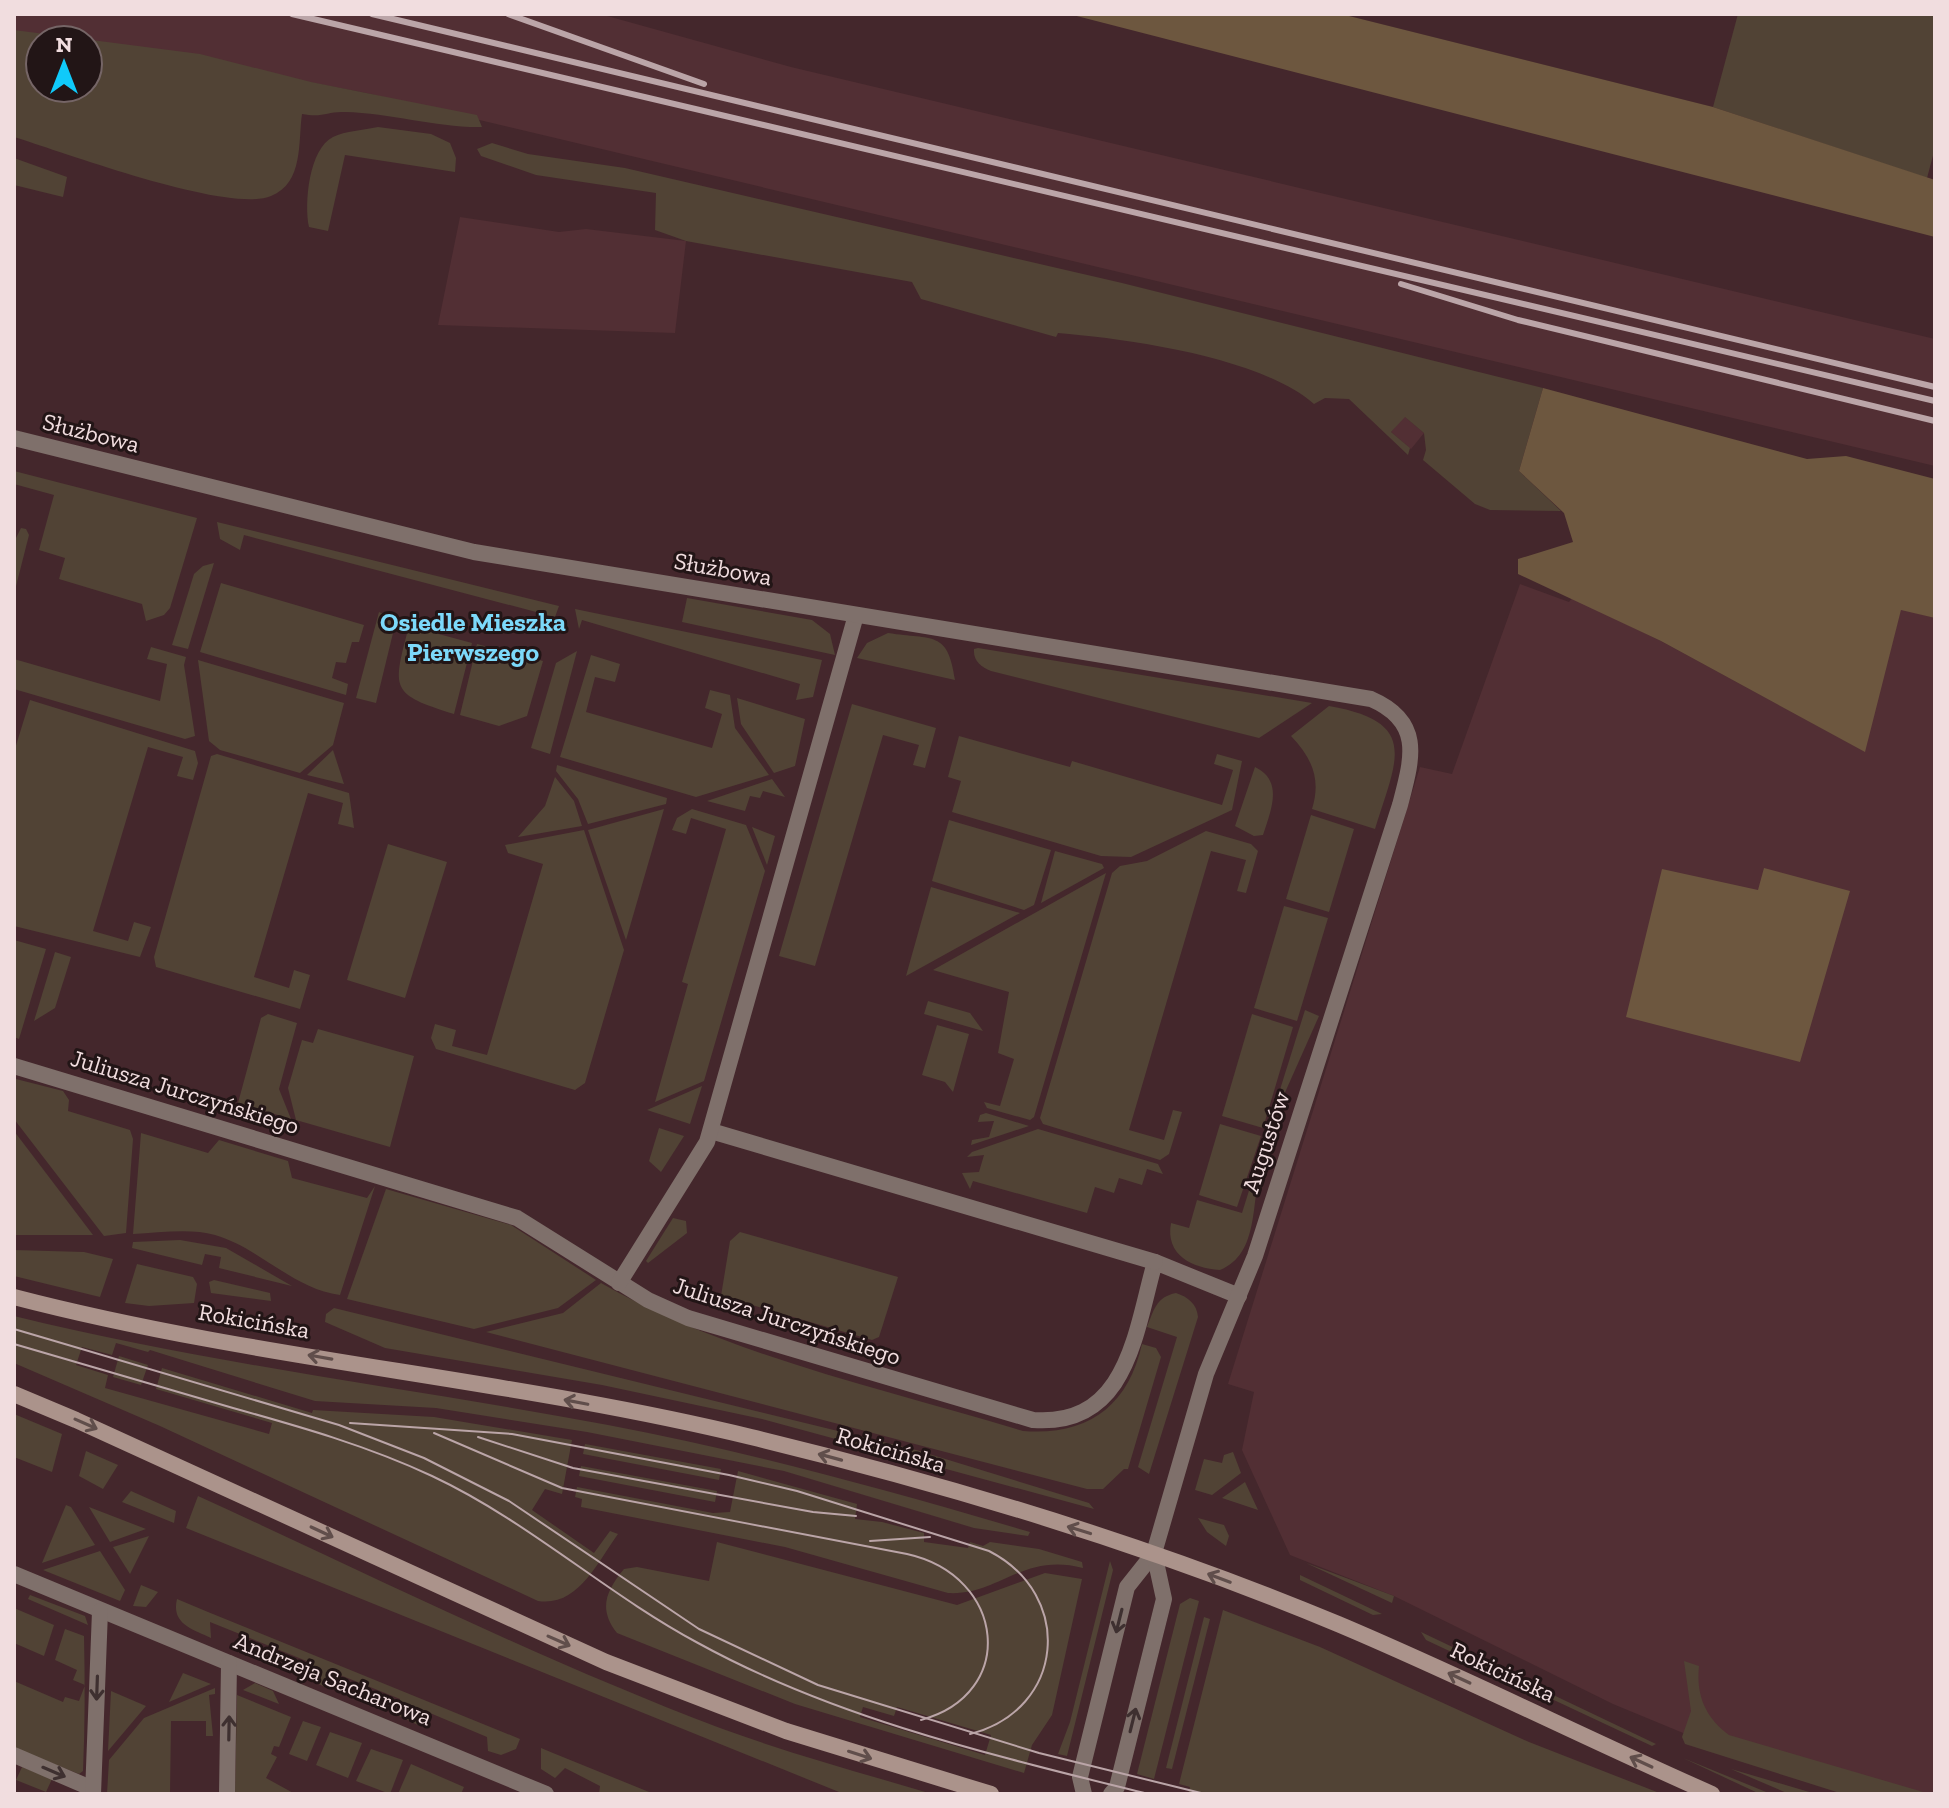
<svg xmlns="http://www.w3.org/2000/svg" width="1949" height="1808" font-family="'Zilla Slab',serif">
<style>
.built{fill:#522f34}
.green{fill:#514335;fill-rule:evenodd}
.forest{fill:#6d573f}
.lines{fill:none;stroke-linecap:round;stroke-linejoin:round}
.minor{stroke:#7f706b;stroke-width:16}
.tertiary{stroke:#7f706b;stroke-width:16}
.secondary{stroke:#ab938b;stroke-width:16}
.tram{stroke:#bba5a8;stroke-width:2}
.rail{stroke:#bba5a8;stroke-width:6}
.oneway{stroke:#604e4b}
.oneway2{stroke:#3e3030}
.labels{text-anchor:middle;stroke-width:6;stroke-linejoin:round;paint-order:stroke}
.street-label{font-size:24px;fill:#f1dddf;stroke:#221516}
.neighbourhood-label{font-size:26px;font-weight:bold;fill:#7cd9fa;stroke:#221516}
</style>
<rect width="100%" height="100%" fill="#44272c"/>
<g class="built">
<path d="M14,14H600L791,67L1935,339V466L366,93L88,40L14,33Z"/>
<path d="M460,217L559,232L586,229L686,241L675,333L438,325Z"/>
<path d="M1404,416L1424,433L1411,449L1391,432Z"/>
<path d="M1520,584L1569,602L1572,598L1661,641L1864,751L1901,609L1935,618V1794H1884L1688,1735L1613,1704L1394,1596L1290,1555L1242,1450L1254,1392L1228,1384L1420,767L1452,774Z"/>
</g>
<g class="green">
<path d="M1738,14H1935V148L1927,178L1713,107Z"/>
<path d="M14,30L200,54L311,82L477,115L482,127C438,128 391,113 345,112C327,111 324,118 302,114C298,141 304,183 271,196C229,214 63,152 14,137ZM40,40H88V88H40Z"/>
<path d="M378,127L431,134L450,143L456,158L455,172L345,155L328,231L309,227C304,203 309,149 333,137C345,131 364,130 378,127Z"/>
<path d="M492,143L528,154L625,168L1122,283L1543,388L1519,471L1561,511L1490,510L1475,504L1423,460L1426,450L1424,433L1405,417L1391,432L1410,448L1408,455L1349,399L1325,398L1314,404C1260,357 1129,339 1058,333L1056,337L921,299L912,282L686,241L655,230L656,193L536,175L481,156L477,149Z"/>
<path d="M14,158L67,177L63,197L14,185Z"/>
<path d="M14,471L197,518L170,608L164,615L146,621L142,604L59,579L65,558L39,550L54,495L14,484Z"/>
<path d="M217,522L559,606L555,617L244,535L240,550L220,539Z"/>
<path d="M21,528L26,529L29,535L14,594V542Z"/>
<path d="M214,563L188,649L172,645L194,574L203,566Z"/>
<path d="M221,583L364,625L359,642H352L346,663L336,662L332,678L348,684L346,695L200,652Z"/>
<path d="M687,598L812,620L830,634L835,655L682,622Z"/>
<path d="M575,609L822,660L813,697L796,700L800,684L582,620L579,629Z"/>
<path d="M379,612L390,617L394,629L376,703L356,698Z"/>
<path d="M409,626L472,643L454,714C390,694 392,690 409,626Z"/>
<path d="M888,633C933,640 948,630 955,680L857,658L867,643Z"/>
<path d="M477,644L543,661L527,716L499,726L460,715Z"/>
<path d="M151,647L186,657L184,665L195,736L185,739L14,689V659L160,701L167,664L147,659Z"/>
<path d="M978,648L1312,703L1259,738L991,671C981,667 973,661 974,649Z"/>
<path d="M577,651L550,754L531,748L556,663Z"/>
<path d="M591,655L620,664L615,682L595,677L586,712L712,748L722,714L705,708L710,690L730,695L735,728L769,775L696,797L560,757Z"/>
<path d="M198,660L344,703L333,745L300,773L220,750L209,741Z"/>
<path d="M737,698L805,719L795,766L774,773L741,724Z"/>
<path d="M30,700L195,751L198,763L193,780L177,776L183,757L148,747L93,931L128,941L134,922L151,927L140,957L14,926V752Z"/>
<path d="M852,704L936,728L925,768L913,765L919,745L883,735L815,966L779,956Z"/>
<path d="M1329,706C1421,722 1396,760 1375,829L1312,809C1321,780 1313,759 1291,736Z"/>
<path d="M959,736L1070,767L1072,761L1222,805L1233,770L1214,764L1217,754L1242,761L1232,810L1131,857L1101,856L952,812L961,781L948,777Z"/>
<path d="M333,750L344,784L307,775Z"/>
<path d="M217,754L349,793L354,828L338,824L343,803L308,793L254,977L289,988L294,970L310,975L300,1009L156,967L154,957L211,756Z"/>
<path d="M557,765L667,798L666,804L588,824L578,799L556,771Z"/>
<path d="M1255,767C1284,781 1271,810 1263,835L1254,836L1235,826Z"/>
<path d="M555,777L574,801L582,826L518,837L545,806Z"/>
<path d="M772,779L785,797L763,791L760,798L750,796L745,811L707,801Z"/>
<path d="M664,809L626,940L588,830Z"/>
<path d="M692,809L746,825L765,871L704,1081L655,1102L688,984L682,982L726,829L691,818L686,834L672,830L677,818Z"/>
<path d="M1311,815L1354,829L1329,912L1286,899Z"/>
<path d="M949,820L1051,850L1034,905L1024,910L932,881Z"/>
<path d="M752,827L775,836L767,865Z"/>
<path d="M584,830L624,950L585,1083L575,1090L436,1049L431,1038L435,1024L456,1030L452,1046L487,1055L543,864L508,853L505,845Z"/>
<path d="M1206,831L1251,844L1258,851L1246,893L1237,891L1246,860L1211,851L1129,1130L1164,1140L1173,1110L1182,1112L1169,1154L1160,1160L1043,1124L1040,1118L1112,873L1120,866L1147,861Z"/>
<path d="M388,844L447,862L405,998L347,980Z"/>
<path d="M1055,851L1102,864L1104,868L1041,903Z"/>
<path d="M1106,873L1034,1117L1030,1120L987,1108L984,1102L1000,1106L1014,1059L998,1053L1009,992L933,970Z"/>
<path d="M931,887L1020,913L906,976Z"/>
<path d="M1284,906L1328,918L1297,1021L1254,1008Z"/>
<path d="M14,940L46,949L19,1039L14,1037Z"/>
<path d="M55,952L71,957L55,1008L34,1021Z"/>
<path d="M928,1001L970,1013L983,1031L924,1014Z"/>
<path d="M1305,1010L1319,1016L1283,1097L1278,1096Z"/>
<path d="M268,1014L297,1023L279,1089L291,1119L238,1103L261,1018Z"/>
<path d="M1252,1014L1293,1027L1263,1128L1222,1116Z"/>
<path d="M937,1025L969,1034L953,1092L945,1082L922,1075Z"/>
<path d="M318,1029L414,1056L390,1147L296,1120L288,1088L302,1040L313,1043Z"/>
<path d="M16,1079L63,1091L69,1100L68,1111L130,1130L133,1139L126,1233L104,1236L14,1119Z"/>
<path d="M702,1086L690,1124L647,1110Z"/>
<path d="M986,1113L1029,1126L971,1145L972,1140L989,1137L994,1121L978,1122L980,1115Z"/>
<path d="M1220,1124L1261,1136L1237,1207L1199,1195Z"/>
<path d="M659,1128L684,1136L661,1172L649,1161Z"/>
<path d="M1038,1129L1158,1164L1163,1174L1147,1169L1142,1185L1119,1178L1114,1193L1095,1187L1087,1213L973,1181L970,1189L962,1173L979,1172L984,1155L967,1157L972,1152Z"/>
<path d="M14,1131L93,1235H14Z"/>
<path d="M141,1133L208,1153L219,1140L288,1161L292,1178L367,1198L375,1186L340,1295C293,1289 260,1248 215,1235C190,1228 159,1233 133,1234Z"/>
<path d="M1257,1165L1261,1166C1251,1200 1260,1254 1220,1270C1192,1268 1165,1255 1171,1223L1189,1228L1197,1200L1242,1213Z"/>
<path d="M386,1189L511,1225L596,1280L558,1308L474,1329L347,1299Z"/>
<path d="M673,1218L686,1221L687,1233L648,1263L646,1261Z"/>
<path d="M740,1232L898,1277L879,1337L872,1340L721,1296L730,1241Z"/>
<path d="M180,1240L226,1248L292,1286L219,1268L221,1257L205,1254L202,1265L132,1248L133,1242Z"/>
<path d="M14,1250L84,1252L113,1259L100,1297L14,1276Z"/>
<path d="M137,1264L193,1277L197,1284L194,1303L149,1306L125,1303Z"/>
<path d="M214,1280L270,1293L271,1301L211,1293L209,1282Z"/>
<path d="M601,1283C726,1355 885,1389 1023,1431C1087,1436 1128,1407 1142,1344L1156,1348L1161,1357L1128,1469H1124L1103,1489H1087L486,1332L563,1313Z"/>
<path d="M1176,1293C1188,1297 1197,1304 1198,1317L1149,1474L1138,1467L1177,1337L1147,1327C1154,1310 1156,1297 1176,1293Z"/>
<path d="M334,1308L916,1450L1089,1503L1094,1509L762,1419L602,1385L385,1348L325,1322L326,1314Z"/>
<path d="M14,1316C209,1364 411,1388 608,1425C751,1452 890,1491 1030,1532L1028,1536L974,1528L784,1471L587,1432L436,1408L315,1401L150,1350L148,1352L116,1343L112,1355L82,1347L76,1365L108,1375L105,1388L269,1434L272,1423L156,1389L162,1368L312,1413L313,1410L434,1417L572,1440L562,1494L545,1489L532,1510L594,1553L610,1531L618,1534C597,1563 578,1607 538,1601L160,1426L14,1363Z"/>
<path d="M119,1356L148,1365L141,1385L113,1377Z"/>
<path d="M14,1414L62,1434L52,1472L14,1457Z"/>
<path d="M585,1444L721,1469L719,1480L583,1454Z"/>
<path d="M86,1451L118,1465L103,1489L79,1476Z"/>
<path d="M1233,1452L1241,1473L1212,1495L1195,1490L1204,1459L1222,1463L1224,1455Z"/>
<path d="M581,1466L717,1491L715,1502L579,1476Z"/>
<path d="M738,1471L857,1504L855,1519L882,1522L924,1533V1542L968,1548L970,1542L983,1546L990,1542L1039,1549L1082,1562L1083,1568C1023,1552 998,1596 948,1593L785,1547L581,1507L582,1499L575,1497L577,1487L713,1513L730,1512Z"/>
<path d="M1245,1482L1258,1510L1222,1498Z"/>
<path d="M131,1491L176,1511L174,1523L122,1502Z"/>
<path d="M198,1496C371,1575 542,1661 720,1728C791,1754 862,1773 932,1794H844L186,1528Z"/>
<path d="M66,1505L71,1507L95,1545L42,1563Z"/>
<path d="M89,1507L146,1529L110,1542Z"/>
<path d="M1198,1518L1224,1525L1229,1536L1226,1546L1207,1532Z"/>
<path d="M149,1536L130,1574L113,1547Z"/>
<path d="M717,1542L957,1605L1045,1573L1082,1579L1052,1715L1032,1745L1024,1773L795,1704L617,1633C598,1609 606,1591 624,1569L637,1567L709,1581ZM863,1707L894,1716L897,1707L991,1735L985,1755L860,1717Z"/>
<path d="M100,1551L125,1590L120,1601L43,1570Z"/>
<path d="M1110,1561L1113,1570L1067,1756L1058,1754L1070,1722Z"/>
<path d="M1306,1563L1394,1596L1392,1603Z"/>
<path d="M1300,1575L1382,1614L1373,1615L1300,1580Z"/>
<path d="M141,1585L158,1592L146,1607L133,1606Z"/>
<path d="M30,1595L85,1616L88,1625L28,1599Z"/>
<path d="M1190,1598L1199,1601L1154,1779L1137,1774L1180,1604Z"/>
<path d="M177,1599L208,1612L520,1739L516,1749L501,1755L488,1751L487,1737L430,1713L420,1726L399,1716L400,1699L340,1675L327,1688L310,1680L309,1662L210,1622L211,1638C192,1629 171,1624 177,1599Z"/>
<path d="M14,1608L54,1625L44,1656L14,1643Z"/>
<path d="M1223,1610L1320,1647L1529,1742L1662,1794H1188L1190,1787L1179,1784Z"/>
<path d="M1204,1617L1210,1619L1172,1769L1166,1768Z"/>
<path d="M65,1629L84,1636C85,1681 85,1726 83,1771L79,1774L14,1748V1681L63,1702L65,1697L79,1701L85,1685L73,1680L77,1670L55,1660Z"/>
<path d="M1421,1632L1656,1744L1652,1746L1426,1640Z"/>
<path d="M1684,1661L1699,1666C1696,1695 1705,1717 1729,1735L1930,1794H1843L1685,1744L1682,1737L1691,1711Z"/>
<path d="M183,1673L211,1684L169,1702Z"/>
<path d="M255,1683L273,1691L279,1704L243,1690Z"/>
<path d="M215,1688V1694L209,1695L213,1736H206V1721H171L170,1794H107L109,1760L144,1718Z"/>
<path d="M111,1691L146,1706L108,1751Z"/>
<path d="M237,1695L291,1717L279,1747L274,1746L271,1754L277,1757L266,1778L295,1794H235Z"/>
<path d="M303,1721L321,1727L307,1761L289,1754Z"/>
<path d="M330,1732L362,1743L348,1778L316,1765Z"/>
<path d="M541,1748L553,1753L654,1794H599L600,1786L565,1768L555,1778L541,1769Z"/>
<path d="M371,1749L403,1760L390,1794L356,1781Z"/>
<path d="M1683,1758L1771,1794H1760Z"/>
<path d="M411,1764L464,1787L461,1794H398Z"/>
<path d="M22,1767L52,1779L46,1792L16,1780Z"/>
<path d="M1731,1769L1816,1794H1789Z"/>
</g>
<g class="forest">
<path d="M1069,14H1341L1713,107L1935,180V237Z"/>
<path d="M1543,388L1807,459L1846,456L1935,479V618L1901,610L1865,752L1661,641L1518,574V559L1573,542L1564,513L1519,471Z"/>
<path d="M1764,868L1850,891L1800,1062L1626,1017L1662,869L1758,890Z"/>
</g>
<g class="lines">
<g class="minor">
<path d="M14,1066L517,1218L648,1300L688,1318L1033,1420C1128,1427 1135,1332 1155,1262L1239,1296"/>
<path d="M711,1131L1155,1262"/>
<path d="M619,1283L707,1142L856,615"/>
<path d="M14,1574L546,1794"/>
<path d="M14,1755L93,1789"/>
<path d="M93,1794L100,1611"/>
<path d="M227,1794L229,1663"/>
</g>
<g class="tertiary">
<path d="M14,438L474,552L1371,699C1424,722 1412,759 1400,805L1255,1256L1206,1374L1154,1553L1127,1587L1080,1777L1084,1794"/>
<path d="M1111,1794L1117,1787L1164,1599L1154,1553"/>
</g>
<g class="secondary">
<path d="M14,1297C256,1360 508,1378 751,1437C950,1485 1149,1545 1338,1624C1464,1677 1587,1739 1712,1794"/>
<path d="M14,1394L76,1420L606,1662L786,1731L991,1794"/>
</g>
<g class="tram">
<path d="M14,1329L339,1425L424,1458L509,1501L699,1629L818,1685L1039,1753L1205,1794"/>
<path d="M14,1344C87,1365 160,1387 233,1408C301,1427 368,1446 432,1476C528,1521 605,1593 698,1643C836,1719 996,1756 1148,1794"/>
<path d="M350,1423L512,1434L729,1475L797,1491L989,1551C1075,1595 1065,1710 970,1734"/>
<path d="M434,1433L562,1488L907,1554C1006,1576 1018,1694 921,1720"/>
<path d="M478,1437L573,1468L813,1512L856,1516"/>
<path d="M870,1541L930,1537"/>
</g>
<g class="rail">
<path d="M292,14L1935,401"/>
<path d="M372,14L1935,387"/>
<path d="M508,14L704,84"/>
<path d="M1401,284L1518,320L1935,421"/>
</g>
</g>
<defs><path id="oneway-shaft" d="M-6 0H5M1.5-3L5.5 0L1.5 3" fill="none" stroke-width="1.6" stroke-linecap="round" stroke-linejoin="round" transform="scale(2)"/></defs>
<g class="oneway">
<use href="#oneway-shaft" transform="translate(320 1357) rotate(-170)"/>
<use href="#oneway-shaft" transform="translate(576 1402) rotate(-169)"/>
<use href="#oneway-shaft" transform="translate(86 1424) rotate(24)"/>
<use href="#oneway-shaft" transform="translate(830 1457) rotate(-165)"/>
<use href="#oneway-shaft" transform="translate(1079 1530) rotate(-163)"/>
<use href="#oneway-shaft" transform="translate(322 1532) rotate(25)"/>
<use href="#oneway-shaft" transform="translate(1219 1578) rotate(-159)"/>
<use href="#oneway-shaft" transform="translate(559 1641) rotate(24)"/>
<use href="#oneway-shaft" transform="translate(1459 1678) rotate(-155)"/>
<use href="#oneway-shaft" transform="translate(860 1755) rotate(18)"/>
<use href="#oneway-shaft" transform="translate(1641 1762) rotate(-155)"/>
</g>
<g class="oneway2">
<use href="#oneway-shaft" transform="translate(1119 1621) rotate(104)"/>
<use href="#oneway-shaft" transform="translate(97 1688) rotate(92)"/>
<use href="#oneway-shaft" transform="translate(1133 1720) rotate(-76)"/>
<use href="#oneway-shaft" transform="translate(229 1728) rotate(-89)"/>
<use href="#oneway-shaft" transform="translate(54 1772) rotate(23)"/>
</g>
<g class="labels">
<g class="street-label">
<text transform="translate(91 433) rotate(14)" y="8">Służbowa</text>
<text transform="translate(723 569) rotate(10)" y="8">Służbowa</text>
<text transform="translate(185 1092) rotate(17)" y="8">Juliusza Jurczyńskiego</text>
<text transform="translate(1266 1142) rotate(-72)" y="8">Augustów</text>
<text transform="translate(254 1321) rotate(10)" y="8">Rokicińska</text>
<text transform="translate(787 1321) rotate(18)" y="8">Juliusza Jurczyńskiego</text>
<text transform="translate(891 1450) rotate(16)" y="8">Rokicińska</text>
<text transform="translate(1503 1672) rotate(25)" y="8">Rokicińska</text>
<text transform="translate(333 1679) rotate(22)" y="8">Andrzeja Sacharowa</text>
</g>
<g class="neighbourhood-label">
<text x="473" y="631">Osiedle Mieszka<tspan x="473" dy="30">Pierwszego</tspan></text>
</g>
</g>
<rect width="1949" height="1808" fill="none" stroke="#f1dddf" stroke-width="32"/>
<g transform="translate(64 64)"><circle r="38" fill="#221516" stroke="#756566" stroke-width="2"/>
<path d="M0-6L14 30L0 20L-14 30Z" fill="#10cafa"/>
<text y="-12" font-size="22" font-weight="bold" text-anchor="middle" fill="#f1dddf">N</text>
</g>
</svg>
